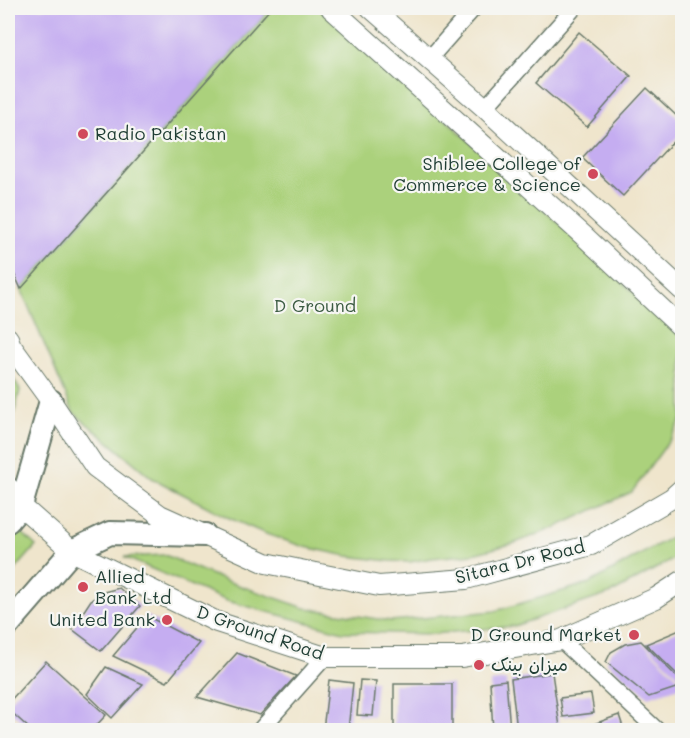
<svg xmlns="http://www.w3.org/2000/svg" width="690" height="738" font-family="Mali,'Playpen Sans Arabic',sans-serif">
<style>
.green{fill:#abd17c;stroke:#658758;stroke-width:1.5}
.building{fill:#c5adf1}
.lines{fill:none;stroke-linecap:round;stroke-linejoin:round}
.minor-casing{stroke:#687869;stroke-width:18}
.tertiary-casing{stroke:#687869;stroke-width:22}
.secondary-casing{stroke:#687869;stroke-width:26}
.minor{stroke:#fff;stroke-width:15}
.tertiary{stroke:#fff;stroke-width:20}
.secondary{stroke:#fff;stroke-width:22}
.poi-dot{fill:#d1495b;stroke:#f6f6f2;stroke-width:2}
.labels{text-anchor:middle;stroke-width:4.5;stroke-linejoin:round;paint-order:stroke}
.poi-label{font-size:18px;fill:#1f3d34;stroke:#f6f6f2;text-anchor:start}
.park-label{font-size:18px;fill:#3b5b42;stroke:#f6f6f2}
.street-label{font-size:18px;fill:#1f3d34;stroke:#f6f6f2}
</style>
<rect width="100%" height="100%" fill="#f6f6f2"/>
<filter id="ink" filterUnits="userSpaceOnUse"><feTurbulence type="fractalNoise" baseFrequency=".0167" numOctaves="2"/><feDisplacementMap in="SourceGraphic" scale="12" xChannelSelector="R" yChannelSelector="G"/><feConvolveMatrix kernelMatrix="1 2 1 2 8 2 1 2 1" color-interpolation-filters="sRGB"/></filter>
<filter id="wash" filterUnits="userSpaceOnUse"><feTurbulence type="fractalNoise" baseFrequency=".008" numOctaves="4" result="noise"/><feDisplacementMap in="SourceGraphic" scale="24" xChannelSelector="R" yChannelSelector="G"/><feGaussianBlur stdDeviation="1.35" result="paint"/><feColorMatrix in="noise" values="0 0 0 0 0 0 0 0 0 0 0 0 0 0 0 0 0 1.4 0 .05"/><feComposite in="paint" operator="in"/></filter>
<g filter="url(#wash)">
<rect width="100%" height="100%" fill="#efe5cc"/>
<g class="green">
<path d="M271,8H325L682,337V419L671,438L632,492L554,528L515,543L473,554L432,558L410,562L389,561L347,556L305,547L266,534L227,517L152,478L73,412L21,289Z"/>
<path d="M8,370L20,390L8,442Z"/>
<path d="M18,529L36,546L8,578V541Z"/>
<path d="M682,531V554L612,593L514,626L433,634L343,632L227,601L124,557L165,555L229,582L305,608L391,621L495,611L590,583Z"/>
</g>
<g id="blocks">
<g class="building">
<path d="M8,8H271L21,289L8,260Z"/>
<path d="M579,32L631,76L587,127L536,83Z"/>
<path d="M647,88L682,121V132L623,196L582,158Z"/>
<path d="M119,588L140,606L101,651L72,629L91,600L104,592Z"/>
<path d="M147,616L199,643L167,682L113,656Z"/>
<path d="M682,629V679L646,644Z"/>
<path d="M641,641L682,682V686L649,697L606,662L611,652L625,644Z"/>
<path d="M237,653L296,676L260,715L197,697Z"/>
<path d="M46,661L106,715L92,730H31L8,709V703Z"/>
<path d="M106,667L143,684L112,718L87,694Z"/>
<path d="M552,673L560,727L531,730H517L511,679Z"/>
<path d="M329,680L353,683L348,730H323Z"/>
<path d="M360,680L376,681L373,716L357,715Z"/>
<path d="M506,680L510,730H493L490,682Z"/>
<rect x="394" y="684" width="58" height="46"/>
<path d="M591,694L594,713L563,717L560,698Z"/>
<path d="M619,715L624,730H577Z"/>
</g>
</g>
</g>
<g filter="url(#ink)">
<use href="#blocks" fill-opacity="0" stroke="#687869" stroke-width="1.5"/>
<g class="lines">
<defs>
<g id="minor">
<path d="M429,59L474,8"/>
<path d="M485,108L574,8"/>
<path d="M561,640L657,730"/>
<path d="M260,730L325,657"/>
</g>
<g id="tertiary">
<path d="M331,8L584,236L682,328"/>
<path d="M371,8L485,108L682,290"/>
<path d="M8,338L11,346L51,401L95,467L160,515L266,563L379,586L466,579L591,545L672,498L682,489"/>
<path d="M8,487L21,506L72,551L217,622L325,657H462L561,640L656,598L682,581"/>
</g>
<g id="secondary">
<path d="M8,521L21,506L51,401"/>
<path d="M8,625L72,551L110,533L205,535"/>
</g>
</defs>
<use href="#minor" class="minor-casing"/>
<use href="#tertiary" class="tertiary-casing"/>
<use href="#secondary" class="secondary-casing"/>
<use href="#minor" class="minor"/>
<use href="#tertiary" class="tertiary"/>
<use href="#secondary" class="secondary"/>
</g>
</g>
<g class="poi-dot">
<circle cx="83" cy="134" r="6"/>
<circle cx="593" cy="174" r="6"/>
<circle cx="83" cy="587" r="6"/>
<circle cx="167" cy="620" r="6"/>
<circle cx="634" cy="635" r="6"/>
<circle cx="479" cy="665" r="6"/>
</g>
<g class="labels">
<g class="poi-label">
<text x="95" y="140">Radio Pakistan</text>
<text x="581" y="170" text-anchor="end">Shiblee College of<tspan x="581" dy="21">Commerce &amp; Science</tspan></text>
<text x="95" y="583">Allied<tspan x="95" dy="21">Bank Ltd</tspan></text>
<text x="155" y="626" text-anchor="end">United Bank</text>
<text x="622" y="641" text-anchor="end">D Ground Market</text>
<text x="491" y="671">میزان بینک</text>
</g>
<g class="park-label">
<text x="315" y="312">D Ground</text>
</g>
<g class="street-label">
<text transform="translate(520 562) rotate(-14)" y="6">Sitara Dr Road</text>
<text transform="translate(260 633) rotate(19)" y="6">D Ground Road</text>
</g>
</g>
<rect width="690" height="738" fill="none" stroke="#f6f6f2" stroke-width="30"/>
</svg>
